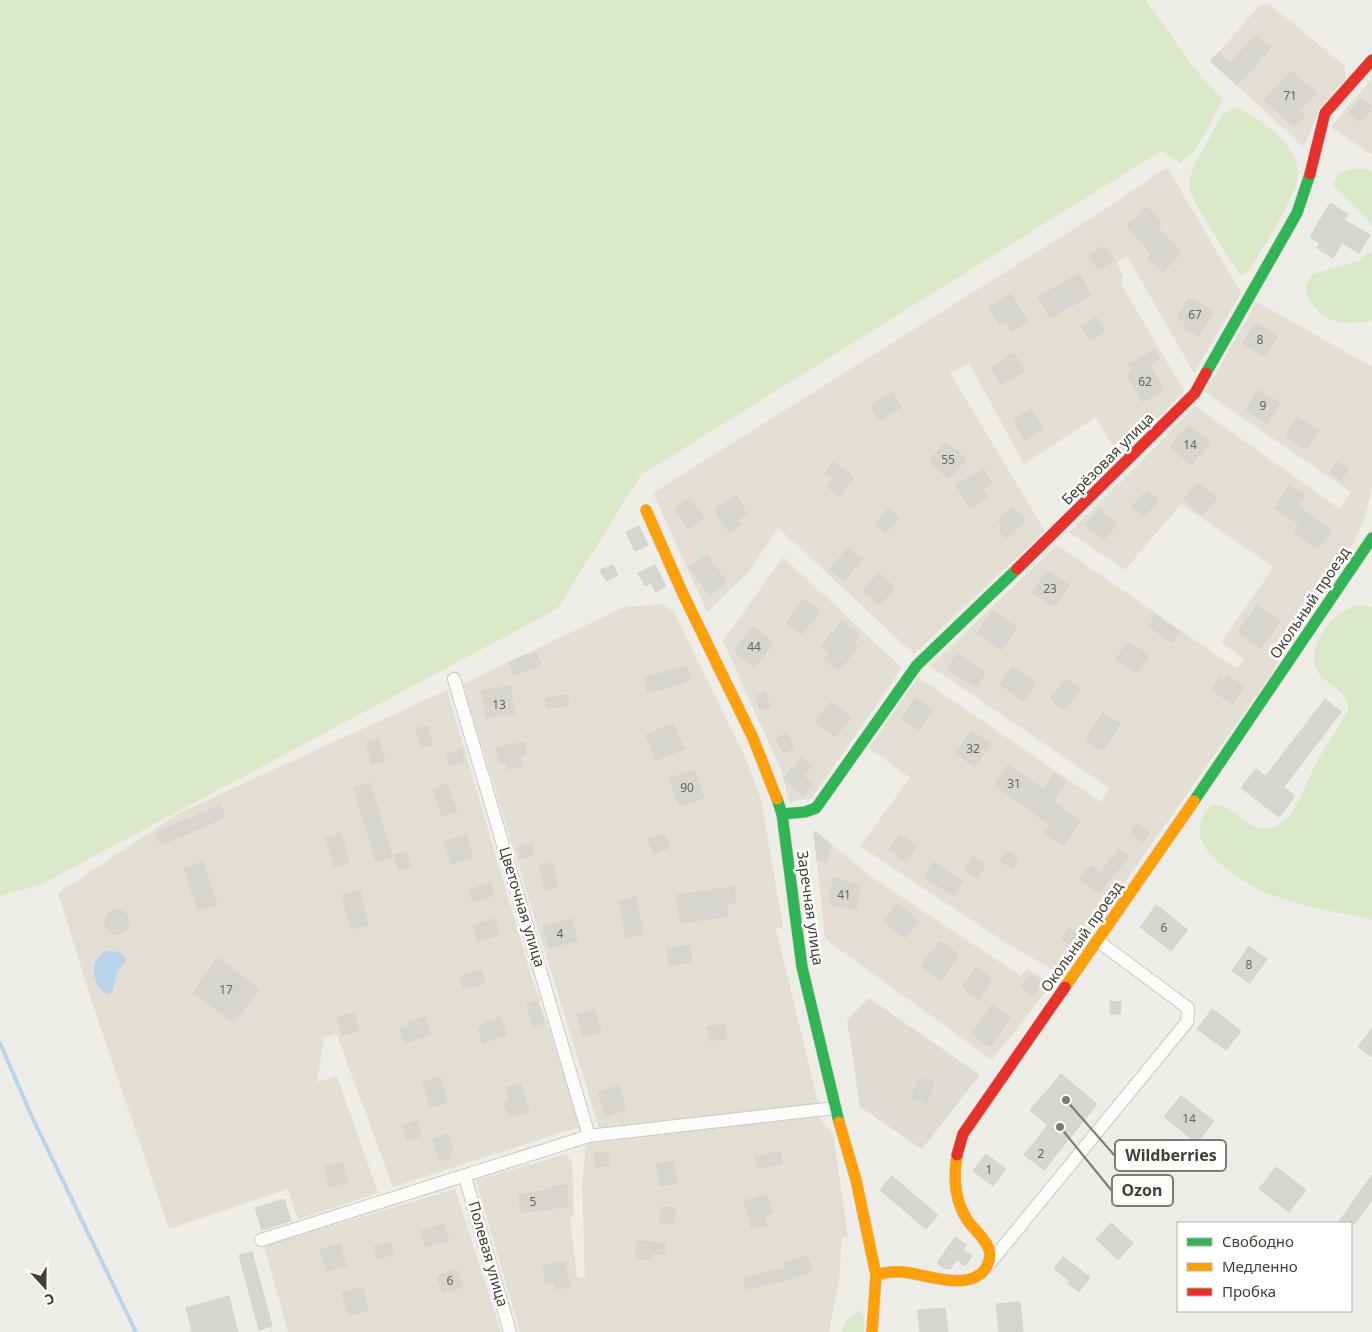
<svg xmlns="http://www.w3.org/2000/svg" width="1372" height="1332" font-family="'Noto Sans',sans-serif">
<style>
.residential{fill:#e2ded4}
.industrial{fill:#dedbd4}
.green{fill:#dae8c7}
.water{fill:#b7d4eb}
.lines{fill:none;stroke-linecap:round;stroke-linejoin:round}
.stream{stroke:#b7d4eb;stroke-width:4}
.building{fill:#d7d5cf;stroke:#d6d3cc}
.street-casing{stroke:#cac8c2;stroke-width:14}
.fast-casing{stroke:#ccc9bd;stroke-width:12}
.slow-casing{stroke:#ccc9bd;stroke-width:12}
.jam-casing{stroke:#ccc9bd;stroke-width:12}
.street{stroke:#fcfcfb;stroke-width:12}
.fast{stroke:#30b455;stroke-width:11}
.slow{stroke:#ff9f0a;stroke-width:11}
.jam{stroke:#e5322d;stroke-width:11}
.labels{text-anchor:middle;stroke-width:5;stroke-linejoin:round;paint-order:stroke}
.number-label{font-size:12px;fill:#69645c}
.street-label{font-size:15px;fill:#433e34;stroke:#fff}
.leader{fill:none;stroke:#7f7b72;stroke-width:2}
.callout-dot{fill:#7f7b72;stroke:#fff;stroke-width:2}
.callout{fill:#fff;stroke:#7f7b72;stroke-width:2}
.callout-label{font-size:16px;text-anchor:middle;font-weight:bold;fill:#433e34}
</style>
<rect width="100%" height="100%" fill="#eeece6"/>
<g class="residential">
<path d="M1269,4L1345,66L1346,78L1320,108L1304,147L1211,61L1260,5Z"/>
<path d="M1372,78V155L1331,127Z"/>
<path d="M1167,167L1241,293L1194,373L1127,256L1117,263L1123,275L1121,284L1184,391L1119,458L1096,417L1024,464L969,363L950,373L1045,531L914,654L778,528L748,573L707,612L653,493L1104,210Z"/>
<path d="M1257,302L1372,367V487L1365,517L1353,544L1315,598L1270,676L1060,974L1006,943L860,846L910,778L869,748L918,677L1101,802L1109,788L930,666L1057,545L1237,669L1244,659L1221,642L1274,567L1181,504L1125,570L1069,532L1133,470L1195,406L1340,509L1351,492L1205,392Z"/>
<path d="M783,557L902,668L811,799L789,802L782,772L723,641Z"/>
<path d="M662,604L673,611L743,752L761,799L783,927L776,928L818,1103L686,1121L599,1128L463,684L624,607Z"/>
<path d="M447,690L531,975L581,1126L393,1187L336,1033L324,1038L317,1082L337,1076L378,1193L298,1219L288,1189L169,1229L91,999L58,893L179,813Z"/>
<path d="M814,831L873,878L1021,976L1027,969L1052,984L992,1060L825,939Z"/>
<path d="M818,1117L833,1133L848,1236L842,1238L839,1280L829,1332H520L476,1180L566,1154L572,1162L574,1216L570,1218L577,1277L585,1278L582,1184L586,1144Z"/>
<path d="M455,1189L501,1332H288L264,1246Z"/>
</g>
<path class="industrial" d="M869,998L980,1075L922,1149L860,1107L847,1021Z"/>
<g class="green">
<path d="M0,0H1146L1193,67L1223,100L1195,151L1180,163L1161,151L641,475L557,609L40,885L0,896Z"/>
<path d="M1235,107C1258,118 1296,142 1298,171C1300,192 1261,251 1249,271L1242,275L1238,272C1230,259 1191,199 1190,189C1188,170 1200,154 1209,139C1217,126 1220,113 1235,107Z"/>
<path d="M1350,169H1365L1372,172V226L1354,205L1334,187L1333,183L1340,173Z"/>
<path d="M1372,251V320C1342,328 1313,321 1305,287L1313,274L1359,261Z"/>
<path d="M1357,605L1372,607V920C1320,908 1262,902 1221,864C1211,855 1203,849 1200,835C1199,825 1202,813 1210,807C1228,794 1248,840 1277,826C1297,817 1308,777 1318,759C1328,743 1339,727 1348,711C1351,678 1295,687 1320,637C1328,621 1341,611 1357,605Z"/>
<path d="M858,1310L864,1317V1332H841L847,1320Z"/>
</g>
<path class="water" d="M107,951C116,951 123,951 126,960L117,973L112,992L107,994C90,984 89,958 107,951Z"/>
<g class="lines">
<path class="stream" d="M0,1043L32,1117L136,1332"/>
</g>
<g class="building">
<path d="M1256,35L1271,48L1237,85L1210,61L1219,52L1230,63Z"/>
<path d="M1291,71L1316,93L1299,111L1305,116L1294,127L1264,100Z"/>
<path d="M1361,98L1372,107L1360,122L1349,113Z"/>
<path d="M1330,203L1348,214L1344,220L1370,235L1359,253L1342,243L1333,258L1317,248L1320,243L1310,237Z"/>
<path d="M1147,207L1161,223L1157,228L1182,252L1163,272L1148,258L1152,254L1127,226Z"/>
<path d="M1104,246L1114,260L1098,270L1089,256Z"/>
<path d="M1079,274L1091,295L1050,318L1038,297Z"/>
<path d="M1011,294L1028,322L1012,331L1006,322L1000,326L989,307Z"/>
<path d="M1189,298L1213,311L1199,336L1184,328L1186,323L1177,318Z"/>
<path d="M1096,317L1105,331L1090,340L1082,326Z"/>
<path d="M1255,323L1277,336L1265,356L1243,344Z"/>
<path d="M1154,350L1159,359L1149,365L1164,389L1143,402L1127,375L1133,372L1129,365Z"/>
<path d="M1014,353L1024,371L1001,384L991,367Z"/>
<path d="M1258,390L1280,403L1267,423L1246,410Z"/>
<path d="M892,393L901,407L880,420L871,406Z"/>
<path d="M1031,409L1043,429L1025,440L1013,420Z"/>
<path d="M1297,417L1318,430L1306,449L1286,436Z"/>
<path d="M1189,425L1210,443L1191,465L1170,446Z"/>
<path d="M946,442L966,459L949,479L929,461Z"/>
<path d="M834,462L854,478L839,496L827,486L834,479L825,472Z"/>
<path d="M1337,462L1348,469L1341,480L1330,473Z"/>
<path d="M984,469L992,483L983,489L988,497L970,508L956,485Z"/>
<path d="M1198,483L1217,498L1203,515L1184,499Z"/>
<path d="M1289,485L1305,495L1297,506L1331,530L1318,549L1293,532L1299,524L1274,508Z"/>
<path d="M1147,490L1159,501L1143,517L1132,506Z"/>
<path d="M736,496L747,514L739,519L742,524L729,532L714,509Z"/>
<path d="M690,498L704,518L689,529L675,509Z"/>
<path d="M1013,507L1025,520L1006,538L999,530L1003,526L998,521Z"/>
<path d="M888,509L899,518L885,534L875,524Z"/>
<path d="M1100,509L1117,525L1103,540L1085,524Z"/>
<path d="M639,526L648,545L635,551L626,532Z"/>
<path d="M848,547L862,559L845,581L830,570Z"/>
<path d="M707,555L726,582L709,595L689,567Z"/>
<path d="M613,565L618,575L606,581L600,570Z"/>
<path d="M655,565L666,586L656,592L651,583L645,586L638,573Z"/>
<path d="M1047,571L1069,585L1054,607L1032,593Z"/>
<path d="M879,573L895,588L879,605L863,590Z"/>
<path d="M804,599L820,612L802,634L786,623Z"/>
<path d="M1257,605L1280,622L1260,648L1238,632Z"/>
<path d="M993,611L1017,628L1001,650L977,632Z"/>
<path d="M1156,615L1180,632L1172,643L1149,626Z"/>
<path d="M842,621L859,635L853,643L858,647L838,671L824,659L830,653L821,646Z"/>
<path d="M753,627L774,643L755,667L734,651Z"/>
<path d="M1128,642L1149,655L1137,673L1116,659Z"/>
<path d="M536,652L541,665L514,675L509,662Z"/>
<path d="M957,654L985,673L976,687L947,669Z"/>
<path d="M687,666L691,680L648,693L644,678Z"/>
<path d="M1013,666L1036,684L1023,701L1000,684Z"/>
<path d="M1227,676L1244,686L1233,704L1212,690L1220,678L1224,681Z"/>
<path d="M1066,679L1080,689L1064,710L1050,699Z"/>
<path d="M510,686L514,714L486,718L482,691Z"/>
<path d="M765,693L770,707L760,710L755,696Z"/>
<path d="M567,695L569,705L547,709L545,698Z"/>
<path d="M915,698L933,710L919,730L901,718Z"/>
<path d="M1325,699L1341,712L1284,787L1295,796L1279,817L1241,788L1256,769L1266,776Z"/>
<path d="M831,702L851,717L835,737L815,722Z"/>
<path d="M1103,713L1120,724L1102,751L1085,740Z"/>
<path d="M673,724L684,749L656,760L646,735Z"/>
<path d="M428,726L432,744L421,747L416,729Z"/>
<path d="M971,731L991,744L975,767L955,753Z"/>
<path d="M787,733L794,748L783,753L776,739Z"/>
<path d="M378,739L385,760L372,764L366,743Z"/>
<path d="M524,742L527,754L520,756L523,766L508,769L506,762L500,763L496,748Z"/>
<path d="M461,750L464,761L449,766L446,755Z"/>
<path d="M802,757L812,766L803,776L813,784L803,795L784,778Z"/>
<path d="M1008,765L1044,790L1054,774L1066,782L1053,801L1080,821L1064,846L1044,833L1050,825L995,785Z"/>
<path d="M694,770L704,797L680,806L669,779Z"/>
<path d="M370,783L392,857L376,862L354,788Z"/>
<path d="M447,784L457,811L442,816L433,789Z"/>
<path d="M220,805L225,817L161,845L156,833Z"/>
<path d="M1137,824L1150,833L1143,842L1131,833Z"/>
<path d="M814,831L831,844L827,862L817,860Z"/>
<path d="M341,833L349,862L334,866L326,838Z"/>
<path d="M664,834L670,847L654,854L648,840Z"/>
<path d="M900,834L917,846L906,862L889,850Z"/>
<path d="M466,835L473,857L451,864L444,842Z"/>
<path d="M532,843L534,855L520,858L518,846Z"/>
<path d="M1118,849L1129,856L1099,893L1080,879L1091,865L1101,873Z"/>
<path d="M406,851L411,866L399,870L394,855Z"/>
<path d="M1007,851L1019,859L1012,869L1000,860Z"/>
<path d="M973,857L985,865L977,878L965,870Z"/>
<path d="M203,862L217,904L198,910L184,868Z"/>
<path d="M933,862L963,881L954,896L924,877Z"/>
<path d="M552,863L557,887L545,889L539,866Z"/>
<path d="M833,878L860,885L856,910L829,904Z"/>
<path d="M490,883L494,895L473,902L469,890Z"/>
<path d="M734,887L736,903L726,904L728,916L681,923L676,895Z"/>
<path d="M360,891L368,925L351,929L342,895Z"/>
<path d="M636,897L643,934L626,937L619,901Z"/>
<path d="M897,904L919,921L905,938L884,922Z"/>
<path d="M1156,905L1188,930L1171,951L1140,927Z"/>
<circle cx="117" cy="922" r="12"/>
<path d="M495,919L499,935L478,941L473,925Z"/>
<path d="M572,919L577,941L549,948L543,926Z"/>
<path d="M1069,928L1079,935L1072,946L1062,939Z"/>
<path d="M940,941L959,955L941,980L921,966Z"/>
<path d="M690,945L692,962L669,965L667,948Z"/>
<path d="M1249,946L1267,959L1250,983L1232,971Z"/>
<path d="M218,958L259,989L234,1023L193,992Z"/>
<path d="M976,968L992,979L979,999L962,987Z"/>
<path d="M481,970L485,983L464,989L460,977Z"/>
<path d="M1031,975L1042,983L1033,996L1021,987Z"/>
<path d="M537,1001L544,1023L533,1026L527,1004Z"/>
<path d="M1110,1001L1121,1002L1120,1014H1110Z"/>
<path d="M992,1005L1011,1018L990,1047L972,1034Z"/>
<path d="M1212,1009L1241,1031L1226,1050L1197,1029Z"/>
<path d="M595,1010L601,1031L583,1036L577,1015Z"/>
<path d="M354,1013L359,1030L342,1035L337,1018Z"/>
<path d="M425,1017L430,1035L404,1043L400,1029L410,1026L409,1021Z"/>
<path d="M501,1017L506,1035L483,1043L478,1028L484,1025V1023Z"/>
<path d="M725,1024L727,1038L709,1041L707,1027Z"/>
<path d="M1372,1028V1057L1358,1047Z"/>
<path d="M1061,1074L1097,1104L1044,1170L1024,1155L1048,1125L1030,1110Z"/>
<path d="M440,1077L447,1102L430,1107L423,1082Z"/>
<path d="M919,1077L934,1082L927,1103L912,1098Z"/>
<path d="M520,1083L529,1111L509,1117L504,1103L510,1100L506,1088Z"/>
<path d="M619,1086L626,1110L605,1116L598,1092Z"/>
<path d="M1181,1096L1214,1121L1197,1143L1164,1117Z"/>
<path d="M417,1121L421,1136L407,1140L403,1125Z"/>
<path d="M448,1134L453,1151L449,1153L451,1158L440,1161L433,1139Z"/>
<path d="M608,1152L610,1165L596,1167L594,1154Z"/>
<path d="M781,1152L782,1164L757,1168L755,1156Z"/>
<path d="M986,1154L1006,1169L993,1186L973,1171Z"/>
<path d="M674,1161L677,1183L660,1186L657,1164Z"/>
<path d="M342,1162L348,1182L330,1187L324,1167Z"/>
<path d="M1276,1167L1306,1190L1289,1212L1259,1189Z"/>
<path d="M1372,1175V1200L1355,1223H1338Z"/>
<path d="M892,1176L938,1215L926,1229L880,1190Z"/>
<path d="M567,1185L568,1206L522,1213L518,1195L552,1189V1186Z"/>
<path d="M767,1195L772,1213L764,1215L767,1225L752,1229L744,1201Z"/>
<path d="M284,1199L291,1221L262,1230L255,1208Z"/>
<path d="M661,1207L676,1208L674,1224L659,1222Z"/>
<path d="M1111,1223L1133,1243L1118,1260L1096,1239Z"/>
<path d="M444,1224L449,1240L426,1247L421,1231Z"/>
<path d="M955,1237L967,1245L963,1250L972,1256L965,1266L957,1260L950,1269L944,1268L937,1263Z"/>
<path d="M637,1241L665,1243V1254L652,1253V1260L636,1258Z"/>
<path d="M390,1242L393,1254L377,1259L374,1247Z"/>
<path d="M340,1244L346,1266L327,1271L320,1250Z"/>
<path d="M252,1252L272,1326L259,1330L239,1255Z"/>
<path d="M807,1256L812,1271L771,1284L746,1289L744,1277L786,1269L784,1263Z"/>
<path d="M1063,1257L1090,1277L1079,1292L1068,1284L1070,1281L1054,1269Z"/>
<path d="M565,1262L570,1287L556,1289L555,1282L546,1283L543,1266Z"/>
<path d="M457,1270L463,1287L443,1293L437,1276Z"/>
<path d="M363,1288L368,1310L348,1315L342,1292Z"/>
<path d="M229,1296L238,1332H192L186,1308Z"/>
<path d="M1020,1302L1023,1332H999L996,1304Z"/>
<path d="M945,1308L948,1332H920L918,1310Z"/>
</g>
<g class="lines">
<defs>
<g id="street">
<path d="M454,679L589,1136"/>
<path d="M465,1177L510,1332"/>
<path d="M261,1240L589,1136L835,1108"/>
<path d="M989,1264L1187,1022L1188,1008L1098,941"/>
</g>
<g id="fast">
<path d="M1206,373L1297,213L1310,174"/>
<path d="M777,799L782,814L802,967L839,1122"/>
<path d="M1194,801L1372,538"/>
<path d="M782,814L805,812L816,808L917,665L1017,569"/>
</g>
<g id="slow">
<path d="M646,510L683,594L753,738L777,799"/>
<path d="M1065,987L1194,801"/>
<path d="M839,1122L856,1180L876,1275L872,1332"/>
<path d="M876,1275C885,1272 893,1271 903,1272C927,1274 969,1293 986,1268C989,1263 990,1259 990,1253C988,1242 978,1233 971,1225C955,1205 953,1179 957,1155"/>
</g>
<g id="jam">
<path d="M1310,174L1325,113L1372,60"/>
<path d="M1017,569L1195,393L1206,373"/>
<path d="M957,1155L963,1134L1065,987"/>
</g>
</defs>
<use href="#street" class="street-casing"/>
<use href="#fast" class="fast-casing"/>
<use href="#slow" class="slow-casing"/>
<use href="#jam" class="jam-casing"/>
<use href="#street" class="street"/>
<use href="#fast" class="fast"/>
<use href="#slow" class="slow"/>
<use href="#jam" class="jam"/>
</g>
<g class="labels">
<g class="number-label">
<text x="1290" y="100">71</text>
<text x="1195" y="319">67</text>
<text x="1260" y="344">8</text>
<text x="1145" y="386">62</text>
<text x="1263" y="410">9</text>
<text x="1190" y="449">14</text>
<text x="948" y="464">55</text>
<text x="1050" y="593">23</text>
<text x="754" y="651">44</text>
<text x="499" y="709">13</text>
<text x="973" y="753">32</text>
<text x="1014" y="788">31</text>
<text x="687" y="792">90</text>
<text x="844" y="899">41</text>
<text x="1164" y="932">6</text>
<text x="560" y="938">4</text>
<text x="1249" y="969">8</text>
<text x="226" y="994">17</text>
<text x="1189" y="1123">14</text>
<text x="1041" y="1158">2</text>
<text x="989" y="1174">1</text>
<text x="533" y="1206">5</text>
<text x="450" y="1285">6</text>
</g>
<g class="street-label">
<text transform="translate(1108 459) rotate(-45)" y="5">Берёзовая улица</text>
<text transform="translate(1310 603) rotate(-56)" y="5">Окольный проезд</text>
<text transform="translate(522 907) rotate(73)" y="5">Цветочная улица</text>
<text transform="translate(810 908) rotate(82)" y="5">Заречная улица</text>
<text transform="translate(1082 937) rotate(-55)" y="5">Окольный проезд</text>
<text transform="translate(488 1254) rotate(74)" y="5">Полевая улица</text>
</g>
</g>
<path class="leader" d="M1066 1100L1115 1156M1060 1127L1112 1191"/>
<g class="callout-dot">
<circle cx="1066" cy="1100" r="5"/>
<circle cx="1060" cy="1127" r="5"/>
</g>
<g class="callout">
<rect x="1115" y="1140" width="111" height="31" rx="5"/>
<rect x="1112" y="1175" width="61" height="31" rx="5"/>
</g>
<g class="callout-label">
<text x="1171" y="1161">Wildberries</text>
<text x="1142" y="1196">Ozon</text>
</g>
<rect x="1177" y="1222" width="175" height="90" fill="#ffffff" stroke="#b4b2ae"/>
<rect x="1187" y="1238" width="25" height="8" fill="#30b455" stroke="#b4b2ae"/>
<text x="1222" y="1247" font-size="15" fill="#433e34">Свободно</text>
<rect x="1187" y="1263" width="25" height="8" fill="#ff9f0a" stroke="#b4b2ae"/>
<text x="1222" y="1272" font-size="15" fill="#433e34">Медленно</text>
<rect x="1187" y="1288" width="25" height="8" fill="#e5322d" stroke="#b4b2ae"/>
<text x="1222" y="1297" font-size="15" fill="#433e34">Пробка</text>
<g transform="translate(45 1287) rotate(159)" stroke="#ffffff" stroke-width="4" paint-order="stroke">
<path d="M0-4L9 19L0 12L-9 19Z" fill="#433e34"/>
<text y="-8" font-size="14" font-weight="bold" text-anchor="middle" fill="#433e34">С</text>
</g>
</svg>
